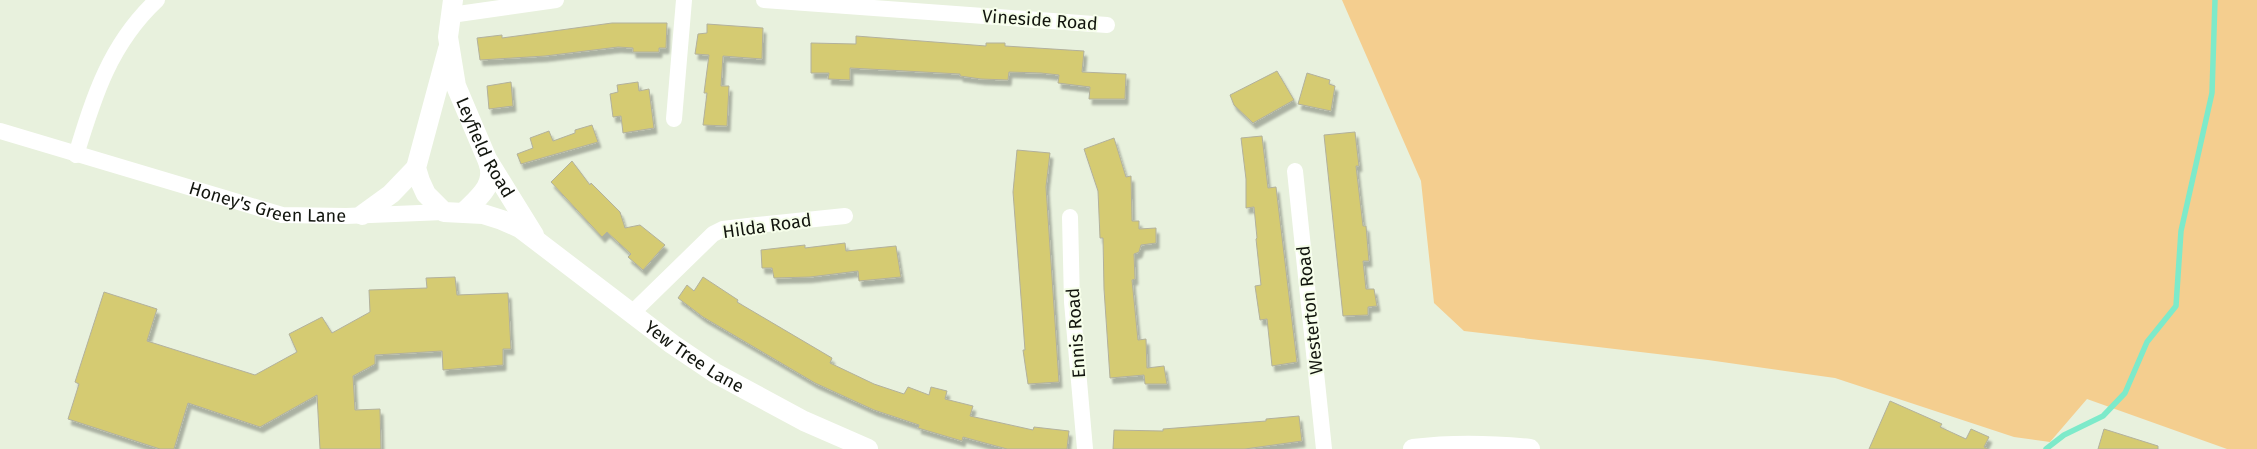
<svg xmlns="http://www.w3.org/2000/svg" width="2257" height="449" font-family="'Fira Sans',sans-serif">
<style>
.green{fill:#f4ce8f}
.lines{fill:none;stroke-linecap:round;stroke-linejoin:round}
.stream{stroke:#7deaca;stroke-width:5.5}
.building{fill:#d5cb72;stroke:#b2b19d;filter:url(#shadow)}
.minor{stroke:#fff;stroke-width:16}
.tertiary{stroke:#fff;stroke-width:20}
.labels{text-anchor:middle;stroke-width:4;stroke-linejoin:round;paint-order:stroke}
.street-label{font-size:18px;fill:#12150e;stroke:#f6feea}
</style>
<defs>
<filter id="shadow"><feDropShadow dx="3" dy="5.5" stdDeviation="1" flood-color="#0004"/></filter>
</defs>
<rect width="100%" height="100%" fill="#e8f1dd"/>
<path class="green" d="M1342,0H2257V449H2227L2087,399L2050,442L2014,437L1835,378L1708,360L1464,331L1434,303L1421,181Z"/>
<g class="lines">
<path class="stream" d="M2046,449L2064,435L2103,416L2125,393L2147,342L2176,306L2181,231L2212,93L2215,0"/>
</g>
<g class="building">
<path d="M612,23H667L666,48H659V52H633V48L618,47L545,56L480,60L477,38L502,35V38Z"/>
<path d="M707,24L763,28L762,59L723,56L721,86H729L727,126L703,125L707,93H704L709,55L695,54L698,34L707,33Z"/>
<path d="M856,36L986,46V43H1005V46L1084,51L1082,72L1126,74L1125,99H1089L1090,87L1058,83L1059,75L1041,73L1009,72L1008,80L981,79L960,76V74L850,68V80L828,79L829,73H811V43L856,44Z"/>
<path d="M1277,71L1294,100L1253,123L1234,105L1230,95Z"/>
<path d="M1307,73L1330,80L1329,84L1335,86L1331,111L1298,104Z"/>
<path d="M511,82L513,106L489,109L487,86Z"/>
<path d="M638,82L639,91L649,89L654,128L623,133L621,116L613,117L610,94L618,92L617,85Z"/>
<path d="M592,125L598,142L521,164L517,154L533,148L530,138L549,131L553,141L575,133V130Z"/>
<path d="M1355,132L1359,166H1356L1363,226H1366L1369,261H1363L1366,289H1374L1377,306L1368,307V315L1343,316L1324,135Z"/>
<path d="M1262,136L1268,188L1276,187L1297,362L1272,366L1267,319L1260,320L1255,286L1261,285L1256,239L1257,238L1254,207L1246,208V179L1241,138Z"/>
<path d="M1114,138L1126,177L1131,176L1132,221H1139V229L1156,228V243L1141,245L1139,252L1134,254L1135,279L1132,280L1138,340L1146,339L1147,368L1164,366L1167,384H1145L1144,375L1110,378L1104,289L1103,238H1100L1098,191L1084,149Z"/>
<path d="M1017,150L1050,153L1046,187L1059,382L1028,384L1023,350H1025L1013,192Z"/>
<path d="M572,161L590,185L591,183L620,212L625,228L640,225L665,245L643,270L628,257L631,254L607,232L602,237L551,182Z"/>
<path d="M845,243L846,251L896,246L901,277L859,281L858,271L810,277L774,278L772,268H762L761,250L805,245V248Z"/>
<path d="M455,277L457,295L508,293L511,349H503V365L443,370L442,351L375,355V364L353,376L355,410L380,409L381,449H320L317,395L260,427L188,403L174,449H160L68,419L79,384L75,382L104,292L157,309L147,341L255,375L297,352L289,334L322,317L332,333L370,312L369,290L427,288L426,278Z"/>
<path d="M703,277L738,300L737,302L832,358L830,363L874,384L904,394L908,387L929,395L931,387L947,391L945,399L973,406L970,416L1033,430L1034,427L1069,431L1067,449H1007L963,437L962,441L918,428L919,425L874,410L815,383L703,317L678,298L687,285L694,291Z"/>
<path d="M1890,401L1942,424L1940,427L1966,439L1971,429L1989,437L1984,447L1988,449H1869Z"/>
<path d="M1299,416L1302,441L1245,449H1113L1114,430L1163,431V429L1266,421V419Z"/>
<path d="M2104,429L2158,446V449H2098Z"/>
</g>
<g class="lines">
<g class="minor">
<path d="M764,0L1107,25"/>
<path d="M451,15L556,0"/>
<path d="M674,119L684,0"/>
<path id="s1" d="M0,131L282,215L346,216L444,212"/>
<path d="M76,155C94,96 110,44 157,0"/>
<path d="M1295,171L1324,449"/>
<path d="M1070,217L1072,302L1085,449"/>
<path d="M632,313L713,234L723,229L748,226L845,216"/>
</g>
<g class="tertiary">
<path id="s2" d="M453,0L448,37L456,86L487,159L534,235"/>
<path id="s3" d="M448,49L416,168L420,181L426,194L444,212L483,214L502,220L520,228L672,344L715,373L804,421L868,449"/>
<path d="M464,212C478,198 497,184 488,162"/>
<path d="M362,215L391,194L416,168"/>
<path d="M1413,449C1453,444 1491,445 1530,449"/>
</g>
</g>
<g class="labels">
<g class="street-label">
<text transform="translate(1040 20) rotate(4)" y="6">Vineside Road</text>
<text dy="6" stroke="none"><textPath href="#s2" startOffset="155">Leyfield Road</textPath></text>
<text dy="6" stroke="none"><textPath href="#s1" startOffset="278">Honey's Green Lane</textPath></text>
<text transform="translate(767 226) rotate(-8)" y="6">Hilda Road</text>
<text transform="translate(1310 310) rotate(-96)" y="6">Westerton Road</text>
<text transform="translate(1076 333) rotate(-94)" y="6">Ennis Road</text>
<text dy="6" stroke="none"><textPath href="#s3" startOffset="472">Yew Tree Lane</textPath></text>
</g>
</g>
</svg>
